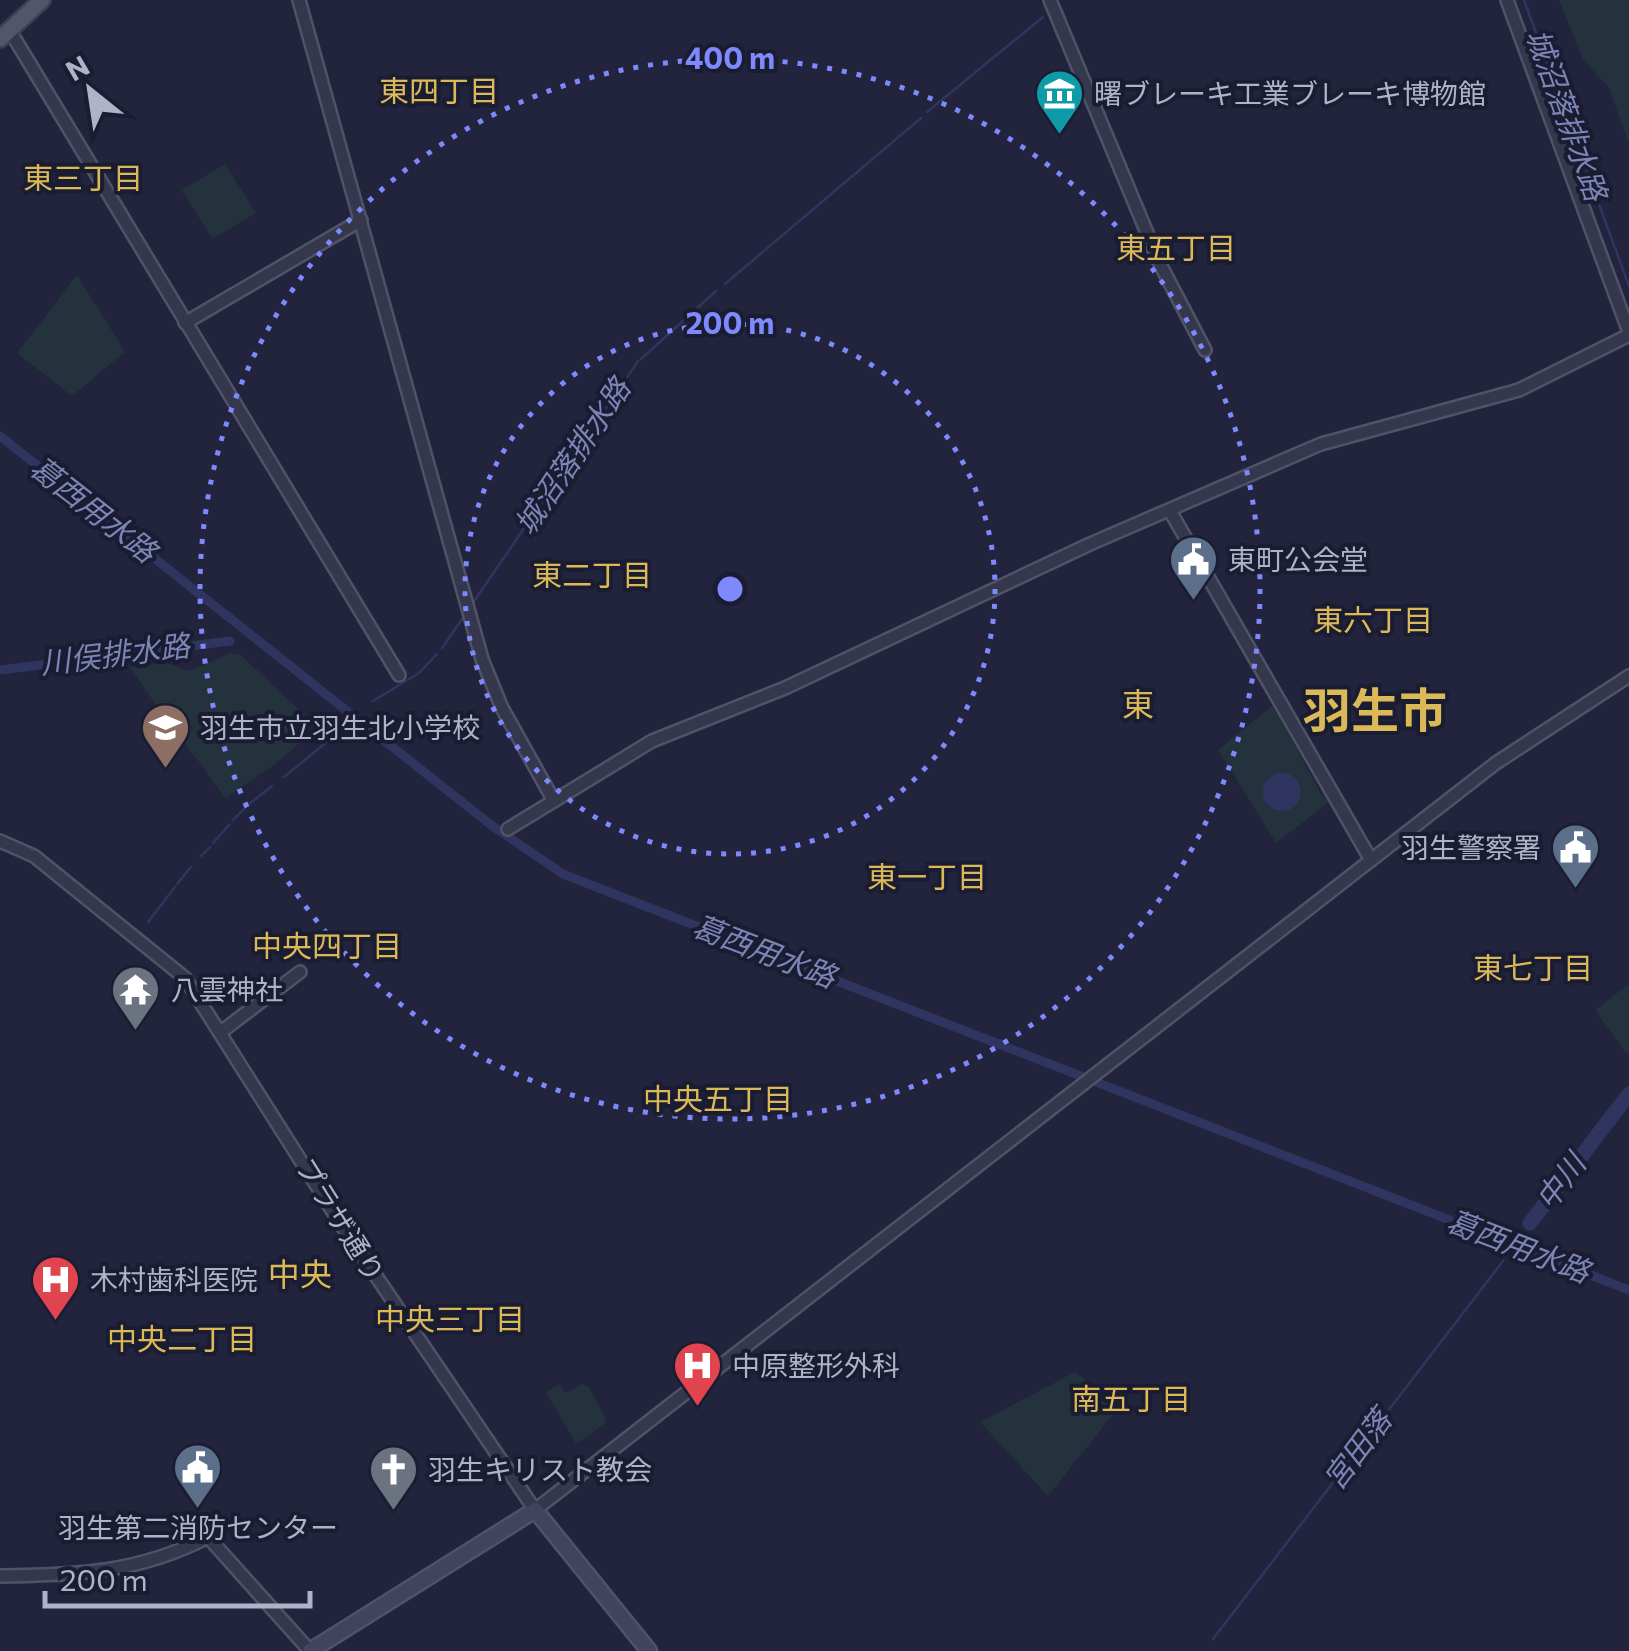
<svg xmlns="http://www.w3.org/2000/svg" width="1629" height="1651" font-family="Commissioner,'Noto Sans JP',sans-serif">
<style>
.green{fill:#23323d}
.water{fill:#303560}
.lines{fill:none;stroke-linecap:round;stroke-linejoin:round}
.stream{stroke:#303560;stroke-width:2.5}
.canal{stroke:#303560;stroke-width:9}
.river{stroke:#303560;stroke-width:15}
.tertiary-casing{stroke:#505267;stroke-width:16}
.secondary-casing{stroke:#505267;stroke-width:19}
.primary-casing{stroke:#3e4055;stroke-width:20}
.tertiary{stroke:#35374c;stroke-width:11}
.secondary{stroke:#42445f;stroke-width:14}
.primary{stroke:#52556c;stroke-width:15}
.ring{fill:none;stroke:#7e89fe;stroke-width:5;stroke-dasharray:5 10}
.labels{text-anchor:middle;stroke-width:8;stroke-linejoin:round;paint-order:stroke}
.poi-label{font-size:28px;fill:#b0b2c8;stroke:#1a1c31;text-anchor:start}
.street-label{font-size:28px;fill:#b0b2c8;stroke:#1a1c31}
.neighbourhood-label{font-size:30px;fill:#dbb958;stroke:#1a1c31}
.water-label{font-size:30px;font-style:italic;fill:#7d84b6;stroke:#1a1c31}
.quarter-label{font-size:32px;fill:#dbb958;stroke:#1a1c31}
.town-label{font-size:48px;font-weight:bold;fill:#dbb958;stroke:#1a1c31}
.centre{fill:#7e89fe;stroke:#1a1c31;stroke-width:5}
.ring-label{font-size:30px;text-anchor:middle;font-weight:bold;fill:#7e89fe;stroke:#1a1c31;stroke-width:8;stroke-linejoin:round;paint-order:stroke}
</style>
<rect width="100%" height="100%" fill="#21243c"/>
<g class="green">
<path d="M1559,0H1629V144L1609,88L1583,59Z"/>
<path d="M225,164L256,213L212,239L182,190Z"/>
<path d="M77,275L125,352L72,396L17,353Z"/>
<path d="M230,653L241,655L310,720C306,753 250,777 226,799C194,753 160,714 130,667L167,663L189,671Z"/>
<path d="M1273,705L1321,794L1328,799L1327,804L1276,843L1218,750Z"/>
<path d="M1629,984V1052L1627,1054L1595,1010Z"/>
<path d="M1075,1372L1120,1406L1048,1496L980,1422Z"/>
<path d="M560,1384L566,1393L582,1384L589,1387L607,1422L576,1444L546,1392Z"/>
</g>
<circle class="water" cx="1282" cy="792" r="19"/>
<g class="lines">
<g class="stream">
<path d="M1524,0L1629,286"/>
<path d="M927,112L1043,17"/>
<path d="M725,284L921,118"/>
<path d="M641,359L716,291"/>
<path d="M473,603L638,361"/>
<path d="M442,648L464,616"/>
<path d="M373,701L419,673L437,654"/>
<path d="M284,777L340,731"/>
<path d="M249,804L272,786"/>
<path d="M233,820L245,808"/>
<path d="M213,843L229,825"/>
<path d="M201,856L210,847"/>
<path d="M177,884L191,867"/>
<path d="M148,922L175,887"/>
<path d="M1213,1639L1503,1261"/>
</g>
<g class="canal">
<path d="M0,436L491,825L563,874L1629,1290"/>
<path d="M1,670L230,641"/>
</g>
<path class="river" d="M1530,1223L1629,1094"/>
<defs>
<g id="tertiary">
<path d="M299,0L482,659L502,708L554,801"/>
<path d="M1050,0L1160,264L1205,350"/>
<path d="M1507,0L1629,332"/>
<path d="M10,31L399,675"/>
<path d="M185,323L361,220"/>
<path d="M1170,511L1371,860"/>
<path d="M508,829L652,741L785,688L1090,544L1321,444L1519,390L1629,335"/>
<path d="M0,841L34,856L185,978L344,1229L535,1510L1496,763L1629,676"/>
<path d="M221,1032L300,972"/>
<path d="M0,1576C76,1575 139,1573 208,1537L310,1651"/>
</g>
<path id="secondary" d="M310,1651L535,1510L649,1651"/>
<path id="primary" d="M0,39L42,0"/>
</defs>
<use href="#tertiary" class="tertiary-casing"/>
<use href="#secondary" class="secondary-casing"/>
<use href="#primary" class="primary-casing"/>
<use href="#tertiary" class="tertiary"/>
<use href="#secondary" class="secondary"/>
<use href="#primary" class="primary"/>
</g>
<g class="ring">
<circle cx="730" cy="589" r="265"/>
<circle cx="730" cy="589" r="530"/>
</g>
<defs>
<symbol id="museum-pin" viewBox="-11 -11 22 30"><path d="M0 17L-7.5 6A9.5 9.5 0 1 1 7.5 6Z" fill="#0f9aa8" stroke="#1a1c31"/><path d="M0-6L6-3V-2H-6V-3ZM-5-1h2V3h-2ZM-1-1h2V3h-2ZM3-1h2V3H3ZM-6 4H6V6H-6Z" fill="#fff"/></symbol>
<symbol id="civic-pin" viewBox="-11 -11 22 30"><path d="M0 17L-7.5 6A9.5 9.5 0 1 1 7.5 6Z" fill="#5c6f8a" stroke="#1a1c31"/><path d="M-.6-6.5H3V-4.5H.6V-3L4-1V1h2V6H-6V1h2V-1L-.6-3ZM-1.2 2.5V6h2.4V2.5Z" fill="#fff"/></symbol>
<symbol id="school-pin" viewBox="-11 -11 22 30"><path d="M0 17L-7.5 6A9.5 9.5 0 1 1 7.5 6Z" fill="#8d6e63" stroke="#1a1c31"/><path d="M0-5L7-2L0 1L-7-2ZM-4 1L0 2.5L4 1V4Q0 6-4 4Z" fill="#fff"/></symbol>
<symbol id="temple-pin" viewBox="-11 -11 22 30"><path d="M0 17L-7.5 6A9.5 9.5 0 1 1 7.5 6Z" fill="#6b7280" stroke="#1a1c31"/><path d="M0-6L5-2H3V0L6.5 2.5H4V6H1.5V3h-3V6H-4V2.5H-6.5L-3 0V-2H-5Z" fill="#fff"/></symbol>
<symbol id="hospital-pin" viewBox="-11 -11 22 30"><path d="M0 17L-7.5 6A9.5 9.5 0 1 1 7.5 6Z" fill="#e0444e" stroke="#1a1c31"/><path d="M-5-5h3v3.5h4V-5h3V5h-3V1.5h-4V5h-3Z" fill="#fff"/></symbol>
<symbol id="church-pin" viewBox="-11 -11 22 30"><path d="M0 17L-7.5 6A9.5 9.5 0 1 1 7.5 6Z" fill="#6b7280" stroke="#1a1c31"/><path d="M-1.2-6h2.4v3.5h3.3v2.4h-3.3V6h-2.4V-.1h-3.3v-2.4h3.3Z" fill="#fff"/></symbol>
</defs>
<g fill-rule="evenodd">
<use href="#museum-pin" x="1032" y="66" width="55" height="75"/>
<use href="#civic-pin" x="1166" y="532" width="55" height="75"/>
<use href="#school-pin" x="138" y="700" width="55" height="75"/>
<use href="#civic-pin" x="1548" y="820" width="55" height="75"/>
<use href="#temple-pin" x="108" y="962" width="55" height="75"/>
<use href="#hospital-pin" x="28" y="1252" width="55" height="75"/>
<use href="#hospital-pin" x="670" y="1338" width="55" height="75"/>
<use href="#civic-pin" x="170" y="1440" width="55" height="75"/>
<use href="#church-pin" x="366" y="1442" width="55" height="75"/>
</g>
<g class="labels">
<g class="poi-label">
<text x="1094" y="104">曙ブレーキ工業ブレーキ博物館</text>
<text x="1228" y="570">東町公会堂</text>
<text x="200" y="738">羽生市立羽生北小学校</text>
<text x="1541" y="858" text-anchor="end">羽生警察署</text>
<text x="171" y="1000">八雲神社</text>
<text x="90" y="1290">木村歯科医院</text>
<text x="732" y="1376">中原整形外科</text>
<text x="428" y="1480">羽生キリスト教会</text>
<text x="198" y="1538" text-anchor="middle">羽生第二消防センター</text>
</g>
<g class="street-label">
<text transform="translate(340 1220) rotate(58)" y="10">プラザ通り</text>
</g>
<g class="neighbourhood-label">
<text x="439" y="102">東四丁目</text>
<text x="83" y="189">東三丁目</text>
<text x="1176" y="259">東五丁目</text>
<text x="592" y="586">東二丁目</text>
<text x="1373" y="631">東六丁目</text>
<text x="927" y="888">東一丁目</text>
<text x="327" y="957">中央四丁目</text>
<text x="1533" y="979">東七丁目</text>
<text x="718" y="1110">中央五丁目</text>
<text x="450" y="1330">中央三丁目</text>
<text x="182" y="1350">中央二丁目</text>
<text x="1131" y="1410">南五丁目</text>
</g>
<g class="water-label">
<text transform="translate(1566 115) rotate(70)" y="10">城沼落排水路</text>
<text transform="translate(573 457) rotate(-56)" y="10">城沼落排水路</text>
<text transform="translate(93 510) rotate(38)" y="10">葛西用水路</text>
<text transform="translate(115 655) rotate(-7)" y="10">川俣排水路</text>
<text transform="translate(764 952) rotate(21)" y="10">葛西用水路</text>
<text transform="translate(1561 1182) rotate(-53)" y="10">中川</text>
<text transform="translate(1518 1247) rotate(21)" y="10">葛西用水路</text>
<text transform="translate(1358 1450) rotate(-53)" y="10">宮田落</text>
</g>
<g class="quarter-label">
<text x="1138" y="716">東</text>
<text x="300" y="1286">中央</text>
</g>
<g class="town-label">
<text x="1375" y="728">羽生市</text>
</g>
</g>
<circle cx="730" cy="589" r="15" class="centre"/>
<g class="ring-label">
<text x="730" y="69">400 m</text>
<text x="730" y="334">200 m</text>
</g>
<g transform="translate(90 90) rotate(330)" stroke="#1a1c31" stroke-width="8" paint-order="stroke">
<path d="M0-8L18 38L0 25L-18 38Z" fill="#b0b2c8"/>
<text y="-15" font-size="28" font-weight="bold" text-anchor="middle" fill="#b0b2c8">N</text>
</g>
<path d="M45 1591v15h265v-15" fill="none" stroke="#b0b2c8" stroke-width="5"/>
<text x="60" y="1591" font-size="30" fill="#b0b2c8" stroke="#1a1c31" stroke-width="8" paint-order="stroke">200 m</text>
</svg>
